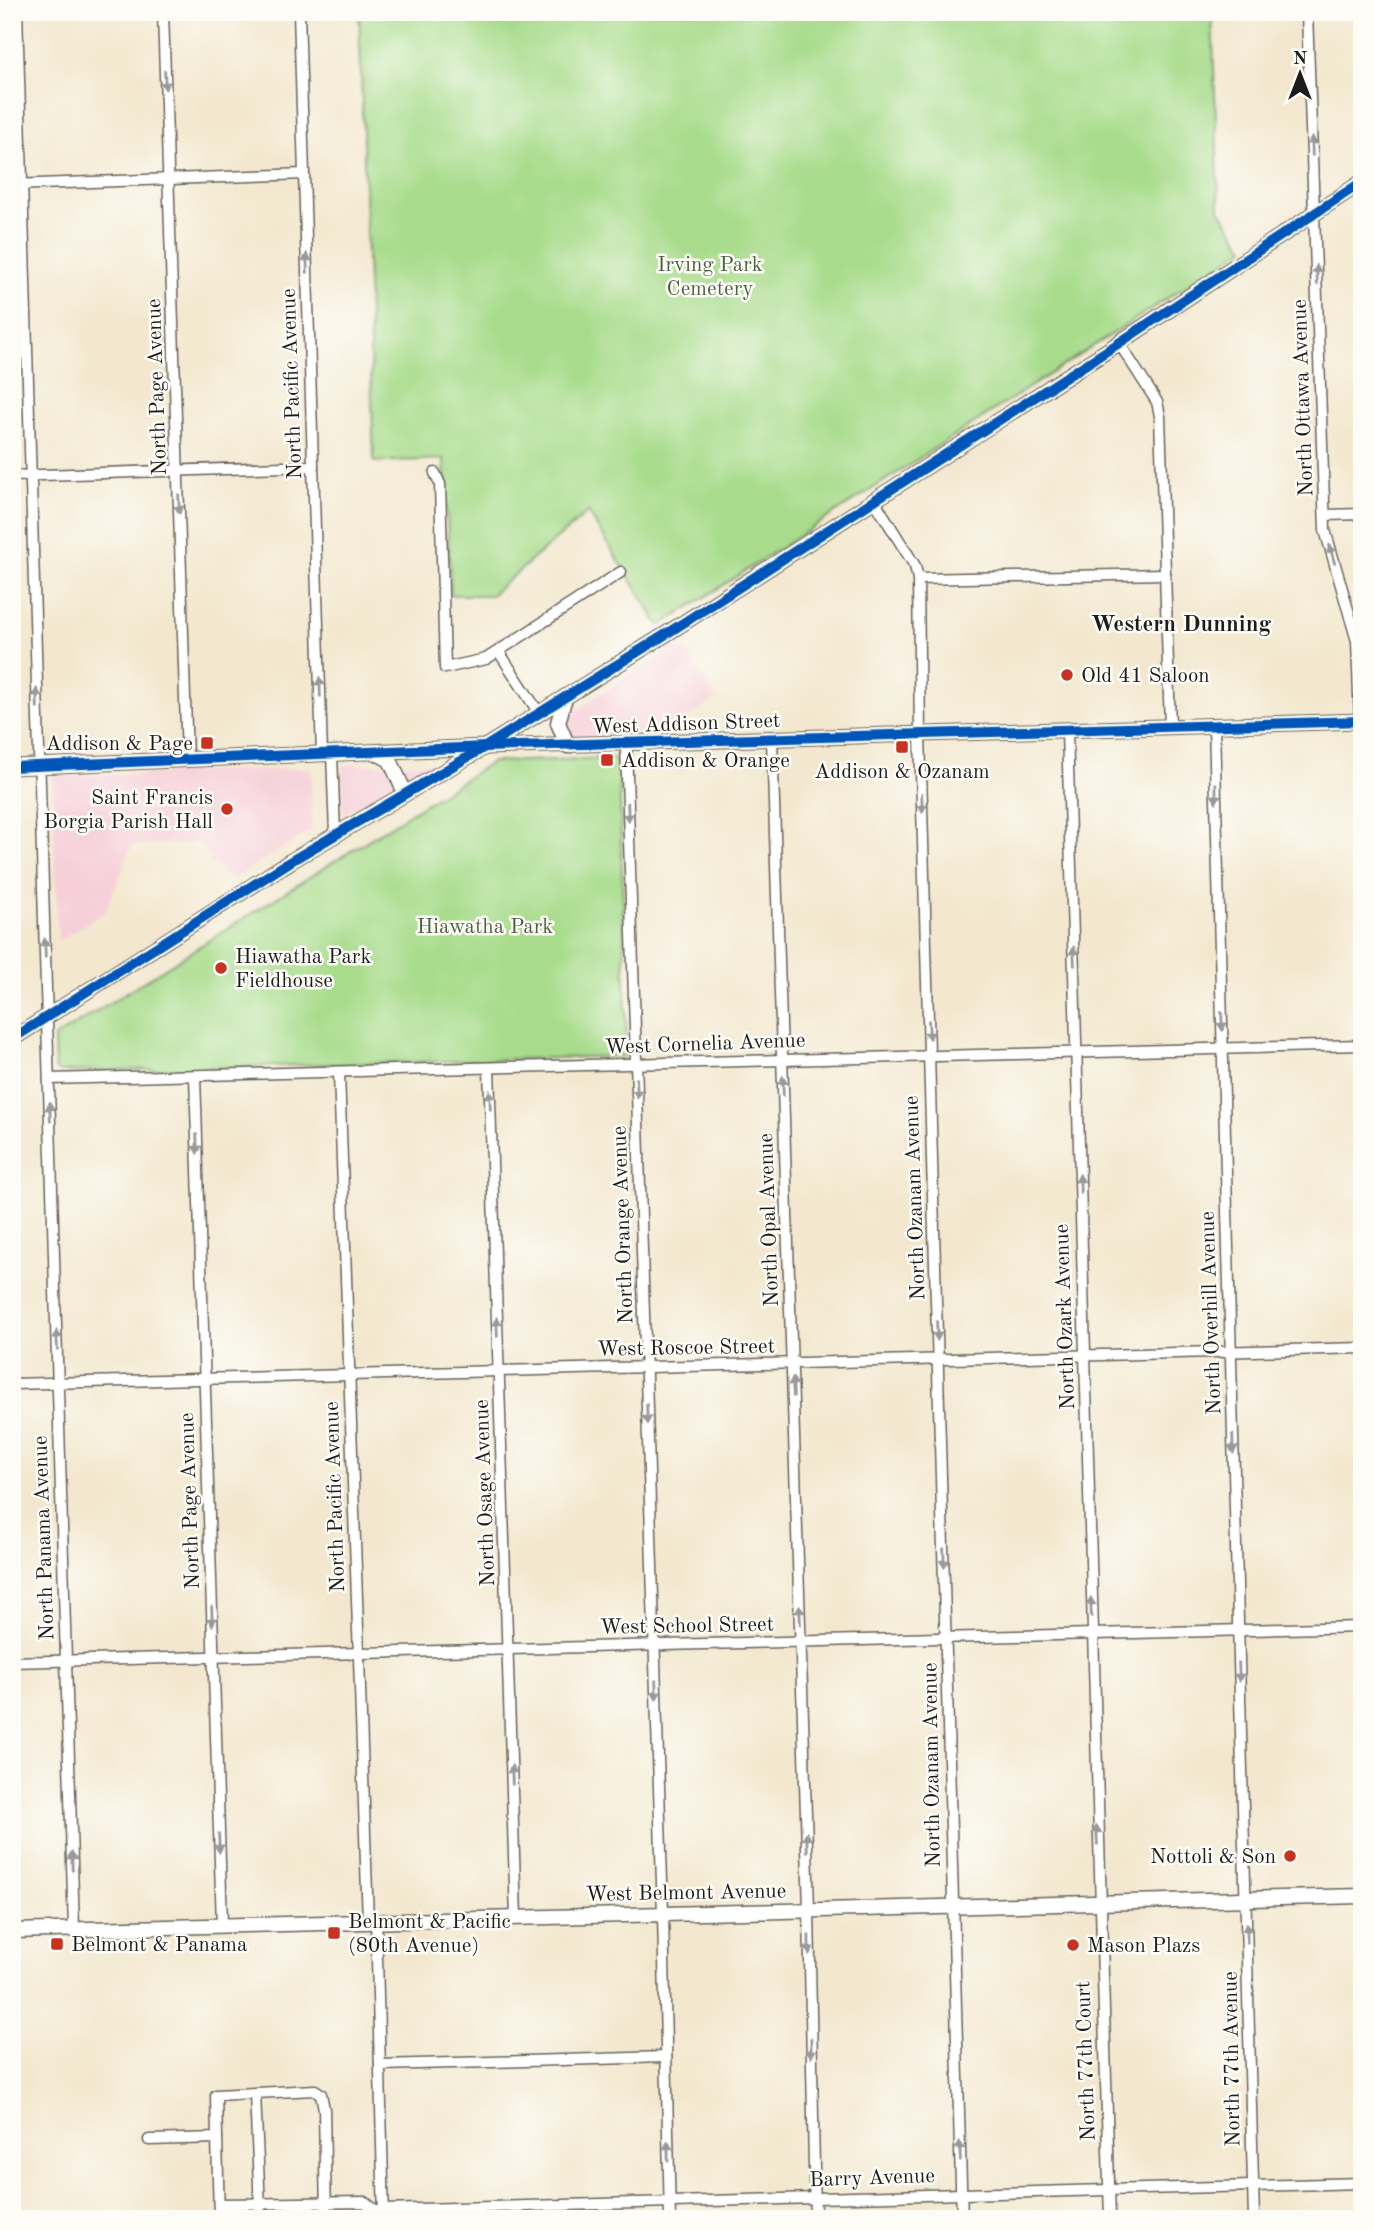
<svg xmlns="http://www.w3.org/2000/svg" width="1374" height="2231" font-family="'Old Standard TT',serif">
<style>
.built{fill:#f6cfd8}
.green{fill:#a8dc8c;stroke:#627c54;stroke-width:2}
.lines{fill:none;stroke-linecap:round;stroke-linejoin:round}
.street-casing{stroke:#67635b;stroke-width:13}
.secondary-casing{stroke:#67635b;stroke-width:17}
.street{stroke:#fff;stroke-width:10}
.secondary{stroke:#fff;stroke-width:14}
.cycleway-casing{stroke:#fdfcf7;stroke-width:15}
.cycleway{stroke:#0057b8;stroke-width:10}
.oneway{fill:#999}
.poi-dot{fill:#c8321e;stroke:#fdfcf7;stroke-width:2.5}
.labels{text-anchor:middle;stroke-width:5;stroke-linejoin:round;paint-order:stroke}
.park-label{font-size:21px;fill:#4d5f43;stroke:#fdfcf7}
.street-label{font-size:21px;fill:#1c1c1c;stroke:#fdfcf7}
.poi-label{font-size:21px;fill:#1c1c1c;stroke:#fdfcf7;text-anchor:start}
.neighbourhood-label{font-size:23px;font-weight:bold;fill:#1c1c1c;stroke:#fdfcf7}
</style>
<rect width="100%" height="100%" fill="#fdfcf7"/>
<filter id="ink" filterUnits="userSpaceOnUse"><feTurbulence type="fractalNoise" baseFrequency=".0143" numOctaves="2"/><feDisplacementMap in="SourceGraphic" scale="14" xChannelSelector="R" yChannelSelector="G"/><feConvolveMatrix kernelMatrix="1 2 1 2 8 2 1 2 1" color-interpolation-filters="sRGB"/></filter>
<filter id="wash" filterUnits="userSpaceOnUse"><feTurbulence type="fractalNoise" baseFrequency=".00686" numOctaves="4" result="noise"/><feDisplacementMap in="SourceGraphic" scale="28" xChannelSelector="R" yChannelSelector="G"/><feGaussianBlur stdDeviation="1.57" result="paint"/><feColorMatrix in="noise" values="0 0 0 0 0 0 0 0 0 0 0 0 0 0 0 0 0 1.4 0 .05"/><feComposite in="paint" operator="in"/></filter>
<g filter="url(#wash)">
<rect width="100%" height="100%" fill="#f3e8cf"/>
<g class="built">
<path d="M680,642L716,699L688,718V732L570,736L566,717Z"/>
<path d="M433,763L343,813L342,765Z"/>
<path d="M311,768L312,830L231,880L213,865L200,843L132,845L105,912L58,941L52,777Z"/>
</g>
<g class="green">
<path d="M359,12H1212L1219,209L1245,248L660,626L588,512L491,595H451L444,459L374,462Z"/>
<path d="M613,758L619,764L627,1053L625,1056L60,1072L55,1069L54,1038L492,762Z"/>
</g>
</g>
<g filter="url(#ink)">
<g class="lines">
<defs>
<g id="street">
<path d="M17,12L74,1929"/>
<path d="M163,12L187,760"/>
<path d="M299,12L322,755"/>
<path d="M1307,12L1325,530L1357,641L1362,778"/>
<path d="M12,185L304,174"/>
<path d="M1119,343L1157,402L1160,416L1170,727"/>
<path d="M435,473L440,484L445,668L486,659L621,572"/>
<path d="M12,476L313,466"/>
<path d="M874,500L915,566L918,579L920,735L962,2219"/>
<path d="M1325,515L1362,514"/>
<path d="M918,579L1165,574"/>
<path d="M499,652L539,713"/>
<path d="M1214,725L1254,2219"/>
<path d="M1067,730L1110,2219"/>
<path d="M772,739L809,1910L815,2219"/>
<path d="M626,744L663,1914L670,2219"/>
<path d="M332,754L335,833"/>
<path d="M489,1068L516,1918"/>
<path d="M339,1072L368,1922"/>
<path d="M195,1076L222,1925"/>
<path d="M49,1079L1362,1045"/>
<path d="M12,1384L1362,1348"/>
<path d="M12,1662L1362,1627"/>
<path d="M376,1921L384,2219"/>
<path d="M380,2065L666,2057"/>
<path d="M255,2093L260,2209"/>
<path d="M149,2140L217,2138"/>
<path d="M219,2204L365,2202L375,2210H384L1362,2183"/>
<path d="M219,2217L367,2216L375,2210"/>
<path d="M219,2219L216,2095L315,2090L321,2094L324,2109L326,2219"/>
</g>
<g id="secondary">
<path d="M565,697L558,723L568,746"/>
<path d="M377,753L390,760L405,793"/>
<path d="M12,767L485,747L1362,721"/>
<path d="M12,1039L291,861L485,747L663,636L1119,343L1362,182"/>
<path d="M12,1931L1362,1896"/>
</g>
</defs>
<use href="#street" class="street-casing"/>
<use href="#secondary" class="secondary-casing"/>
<use href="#street" class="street"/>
<use href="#secondary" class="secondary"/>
<defs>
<g id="cycleway">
<path d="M12,767L485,747L1362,721"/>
<path d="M12,1039L291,861L485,747L663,636L1119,343L1362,182"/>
</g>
</defs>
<use href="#cycleway" class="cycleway-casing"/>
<use href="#cycleway" class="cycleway"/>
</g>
<defs><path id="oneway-solid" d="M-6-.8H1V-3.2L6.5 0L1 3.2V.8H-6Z" transform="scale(1.75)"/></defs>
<g class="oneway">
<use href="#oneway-solid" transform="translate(165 80) rotate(88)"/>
<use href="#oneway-solid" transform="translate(1312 146) rotate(-92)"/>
<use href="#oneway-solid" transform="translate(307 263) rotate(-92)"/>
<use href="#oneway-solid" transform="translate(1317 275) rotate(-92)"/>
<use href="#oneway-solid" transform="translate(179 504) rotate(88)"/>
<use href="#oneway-solid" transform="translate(1332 554) rotate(-106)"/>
<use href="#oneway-solid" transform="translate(320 687) rotate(-92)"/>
<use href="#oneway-solid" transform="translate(37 698) rotate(-92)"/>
<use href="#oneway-solid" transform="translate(1216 793) rotate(89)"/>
<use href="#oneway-solid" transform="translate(922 803) rotate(88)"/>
<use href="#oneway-solid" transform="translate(628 812) rotate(88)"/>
<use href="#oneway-solid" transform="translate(45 948) rotate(-92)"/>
<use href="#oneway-solid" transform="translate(1074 956) rotate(-92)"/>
<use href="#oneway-solid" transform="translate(1222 1021) rotate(88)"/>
<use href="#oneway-solid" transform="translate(929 1030) rotate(88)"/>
<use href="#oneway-solid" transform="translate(783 1086) rotate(-92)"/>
<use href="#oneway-solid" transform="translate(637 1088) rotate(88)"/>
<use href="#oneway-solid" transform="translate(490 1100) rotate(-92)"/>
<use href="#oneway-solid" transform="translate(50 1112) rotate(-92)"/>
<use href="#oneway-solid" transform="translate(197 1144) rotate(88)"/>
<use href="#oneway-solid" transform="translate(1080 1184) rotate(-92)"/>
<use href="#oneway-solid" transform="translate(497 1327) rotate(-92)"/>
<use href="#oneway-solid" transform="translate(937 1331) rotate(88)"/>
<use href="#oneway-solid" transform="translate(57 1340) rotate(-92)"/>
<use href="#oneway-solid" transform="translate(793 1387) rotate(-92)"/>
<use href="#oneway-solid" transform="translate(647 1414) rotate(88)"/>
<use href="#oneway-solid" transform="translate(1233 1444) rotate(88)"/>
<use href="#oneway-solid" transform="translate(944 1558) rotate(88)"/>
<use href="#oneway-solid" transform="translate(1091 1607) rotate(-92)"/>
<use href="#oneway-solid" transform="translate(800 1615) rotate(-92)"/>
<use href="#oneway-solid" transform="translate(212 1616) rotate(88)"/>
<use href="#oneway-solid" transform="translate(1239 1672) rotate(88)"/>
<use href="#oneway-solid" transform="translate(656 1690) rotate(88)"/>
<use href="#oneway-solid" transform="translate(512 1775) rotate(-92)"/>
<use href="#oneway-solid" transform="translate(1097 1835) rotate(-92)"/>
<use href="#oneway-solid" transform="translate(807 1842) rotate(-92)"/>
<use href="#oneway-solid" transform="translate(219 1843) rotate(88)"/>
<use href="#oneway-solid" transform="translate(72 1861) rotate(-92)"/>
<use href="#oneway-solid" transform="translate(1247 1933) rotate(-91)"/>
<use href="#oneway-solid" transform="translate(809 1945) rotate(89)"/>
<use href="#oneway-solid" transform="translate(811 2048) rotate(89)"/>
<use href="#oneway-solid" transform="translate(668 2151) rotate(-91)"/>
<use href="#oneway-solid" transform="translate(960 2151) rotate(-92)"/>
</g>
</g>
<g class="poi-dot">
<circle cx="1067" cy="675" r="7"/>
<rect x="200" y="736" width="14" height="14" rx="3.5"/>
<rect x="895" y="740" width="14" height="14" rx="3.5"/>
<rect x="600" y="753" width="14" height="14" rx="3.5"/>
<circle cx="227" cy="809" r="7"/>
<circle cx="221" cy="968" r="7"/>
<circle cx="1290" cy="1856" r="7"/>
<rect x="327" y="1926" width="14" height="14" rx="3.5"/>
<rect x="50" y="1937" width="14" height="14" rx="3.5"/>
<circle cx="1073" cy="1945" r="7"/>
</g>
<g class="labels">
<g class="park-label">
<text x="710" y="271">Irving Park<tspan x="710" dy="24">Cemetery</tspan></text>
<text x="485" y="933">Hiawatha Park</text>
</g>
<g class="street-label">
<text transform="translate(291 384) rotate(-92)" y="7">North Pacific Avenue</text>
<text transform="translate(156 387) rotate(-92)" y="7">North Page Avenue</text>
<text transform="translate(1302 398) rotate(-92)" y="7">North Ottawa Avenue</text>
<text transform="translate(686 723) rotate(-2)" y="7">West Addison Street</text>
<text transform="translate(705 1043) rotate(-2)" y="7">West Cornelia Avenue</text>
<text transform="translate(914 1198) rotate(-92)" y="7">North Ozanam Avenue</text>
<text transform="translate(768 1220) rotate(-92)" y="7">North Opal Avenue</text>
<text transform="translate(622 1225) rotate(-92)" y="7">North Orange Avenue</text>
<text transform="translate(1210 1313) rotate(-92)" y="7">North Overhill Avenue</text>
<text transform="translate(1064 1317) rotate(-92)" y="7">North Ozark Avenue</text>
<text transform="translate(686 1347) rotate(-1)" y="7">West Roscoe Street</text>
<text transform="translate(484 1493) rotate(-92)" y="7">North Osage Avenue</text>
<text transform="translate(334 1497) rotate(-92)" y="7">North Pacific Avenue</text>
<text transform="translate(189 1501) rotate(-92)" y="7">North Page Avenue</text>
<text transform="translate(43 1538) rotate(-92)" y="7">North Panama Avenue</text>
<text transform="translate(687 1625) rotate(-1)" y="7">West School Street</text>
<text transform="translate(931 1765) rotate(-91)" y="7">North Ozanam Avenue</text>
<text transform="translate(686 1892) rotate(-1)" y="7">West Belmont Avenue</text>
<text transform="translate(1231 2059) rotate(-91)" y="7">North 77th Avenue</text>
<text transform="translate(1085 2061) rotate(-92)" y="7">North 77th Court</text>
<text transform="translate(872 2177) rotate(-2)" y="7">Barry Avenue</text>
</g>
<g class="poi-label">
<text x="1081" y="682">Old 41 Saloon</text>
<text x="193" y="750" text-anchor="end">Addison &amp; Page</text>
<text x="621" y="767">Addison &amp; Orange</text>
<text x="902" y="778" text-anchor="middle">Addison &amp; Ozanam</text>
<text x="213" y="804" text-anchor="end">Saint Francis<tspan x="213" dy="24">Borgia Parish Hall</tspan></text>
<text x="235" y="963">Hiawatha Park<tspan x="235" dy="24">Fieldhouse</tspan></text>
<text x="1276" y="1863" text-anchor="end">Nottoli &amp; Son</text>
<text x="348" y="1928">Belmont &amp; Pacific<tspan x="348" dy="24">(80th Avenue)</tspan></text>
<text x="71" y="1951">Belmont &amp; Panama</text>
<text x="1087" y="1952">Mason Plazs</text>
</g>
<g class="neighbourhood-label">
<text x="1181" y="631">Western Dunning</text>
</g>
</g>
<rect width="1374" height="2231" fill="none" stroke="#fdfcf7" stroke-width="42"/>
<g transform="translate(1300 74)" stroke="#fdfcf7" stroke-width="5" paint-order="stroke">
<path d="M0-5L12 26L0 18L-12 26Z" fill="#1c1c1c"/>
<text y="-10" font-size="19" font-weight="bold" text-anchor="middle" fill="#1c1c1c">N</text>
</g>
</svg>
